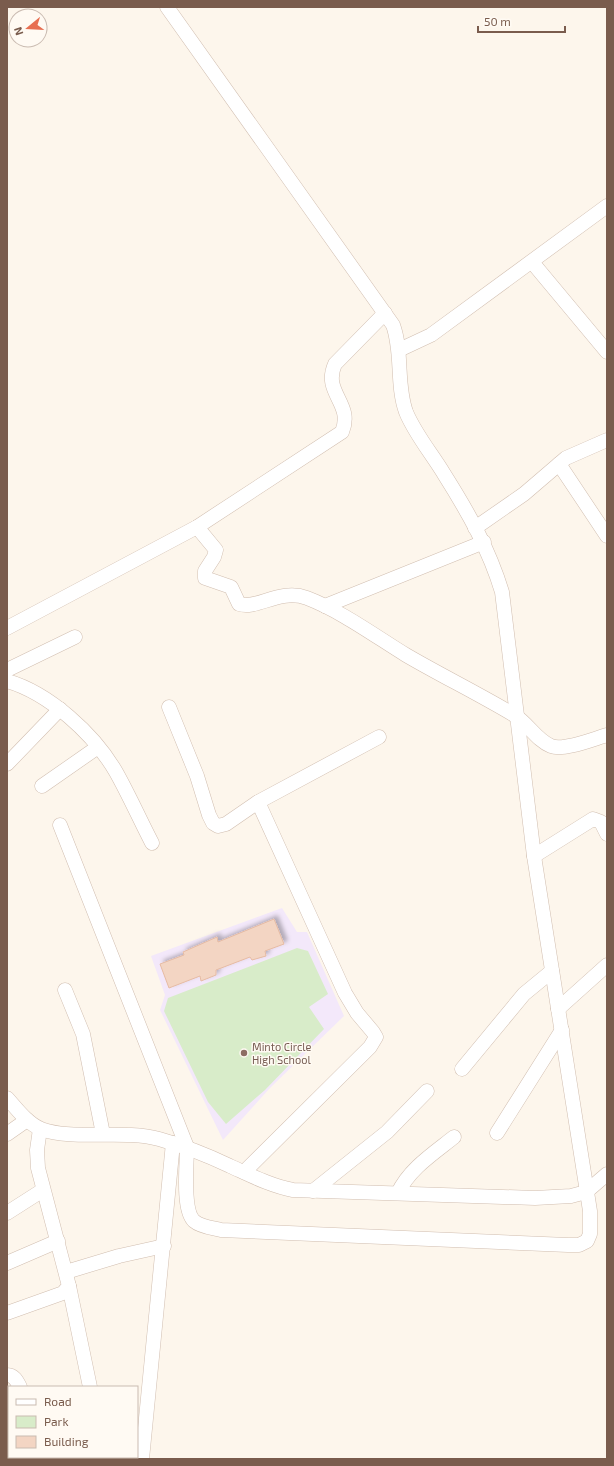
<svg xmlns="http://www.w3.org/2000/svg" width="614" height="1466" font-family="'Exo 2',sans-serif">
<style>
.education{fill:#f3e8fa}
.green{fill:#d8ecc9}
.building{fill:#f3d5c3;stroke:#e6bba3;filter:url(#shadow)}
.lines{fill:none;stroke-linecap:round;stroke-linejoin:round}
.minor-casing{stroke:#d1beb0;stroke-width:15}
.minor{stroke:#fff;stroke-width:14}
.education-dot{fill:#8d6e63;stroke:#fffaf3;stroke-width:1.5}
.labels{text-anchor:middle;stroke-width:3;stroke-linejoin:round;paint-order:stroke}
.education-label{font-size:11px;fill:#785e54;stroke:#fffaf3;text-anchor:start}
</style>
<defs>
<filter id="shadow"><feDropShadow dx="3.5" dy="-3.5" stdDeviation="2" flood-color="#0004"/></filter>
</defs>
<rect width="100%" height="100%" fill="#fdf6ec"/>
<path class="education" d="M282,908L297,932H307L344,1016L269,1089L223,1140L160,1010L165,995L151,956Z"/>
<path class="green" d="M297,948L308,951L328,994L309,1007L324,1029L265,1090L226,1124L208,1102L164,1011L168,998Z"/>
<path class="building" d="M274,919L284,944L265,951L266,956L252,960L250,957L216,970V975L201,981L200,976L169,988L160,964L184,955L183,952L217,937L218,942Z"/>
<g class="lines">
<defs>
<g id="minor">
<path d="M532,262L607,352"/>
<path d="M399,350L431,335L607,206"/>
<path d="M559,464L607,536"/>
<path d="M197,527L216,550L214,557L205,571V578L231,587L239,604C257,610 280,588 307,598C341,611 375,636 406,655C442,676 479,694 514,715C528,723 536,740 551,746C564,751 593,739 607,735"/>
<path d="M475,528L524,494L566,458L607,440"/>
<path d="M325,606L484,542"/>
<path d="M7,628L197,527L342,432C354,403 322,393 335,364L385,313"/>
<path d="M7,670L75,637"/>
<path d="M7,681C49,693 94,734 116,772C129,795 140,820 152,843"/>
<path d="M169,707L197,776L209,815L213,823L218,826L226,824L258,802L379,737"/>
<path d="M7,764L60,709"/>
<path d="M42,786L98,747"/>
<path d="M60,825L187,1147C187,1164 182,1210 194,1221C201,1227 213,1228 221,1230L568,1245H579L587,1241L590,1234V1211L534,856L502,592C489,549 468,512 444,474C432,454 415,434 406,412C396,384 403,353 393,325L167,7"/>
<path d="M534,856L593,819L601,822L607,834"/>
<path d="M65,990L83,1034L103,1134"/>
<path d="M558,1009L607,965"/>
<path d="M462,1069L524,994L552,971"/>
<path d="M7,1098C17,1109 27,1123 41,1129C74,1141 123,1129 159,1139C184,1146 207,1155 230,1166C250,1175 271,1186 293,1190L535,1198L571,1196L586,1192L607,1174"/>
<path d="M497,1133L562,1030"/>
<path d="M7,1134L27,1120"/>
<path d="M244,1172L370,1047L376,1037L373,1032L357,1013L345,993L258,802"/>
<path d="M313,1191L387,1132L427,1091"/>
<path d="M398,1193C409,1169 434,1153 454,1137"/>
<path d="M7,1213L43,1190"/>
<path d="M7,1263L58,1241"/>
<path d="M66,1272L119,1256L164,1246"/>
<path d="M69,1286L90,1387"/>
<path d="M7,1313L63,1293L69,1286L38,1168L37,1150L40,1129"/>
<path d="M7,1375C14,1375 17,1381 20,1387"/>
<path d="M47,1457L48,1459"/>
<path d="M142,1459L173,1143"/>
</g>
</defs>
<use href="#minor" class="minor-casing"/>
<use href="#minor" class="minor"/>
</g>
<circle class="education-dot" cx="244" cy="1053" r="4"/>
<g class="labels">
<g class="education-label">
<text x="252" y="1051">Minto Circle<tspan x="252" dy="13">High School</tspan></text>
</g>
</g>
<rect width="614" height="1466" fill="none" stroke="#7a5c4d" stroke-width="16"/>
<rect x="8" y="1386" width="130" height="72" fill="#fffaf3" stroke="#cabbb1"/>
<rect x="16" y="1399" width="20" height="6" fill="#ffffff" stroke="#cabbb1"/>
<text x="44" y="1406" font-size="12" fill="#7a5c4d">Road</text>
<rect x="16" y="1416" width="20" height="12" fill="#d8ecc9" stroke="#cabbb1"/>
<text x="44" y="1426" font-size="12" fill="#7a5c4d">Park</text>
<rect x="16" y="1436" width="20" height="12" fill="#f3d5c3" stroke="#cabbb1"/>
<text x="44" y="1446" font-size="12" fill="#7a5c4d">Building</text>
<g transform="translate(28 28) rotate(252)"><circle r="19" fill="#fffaf3" stroke="#cabbb1"/>
<path d="M0-3L7 15L0 10L-7 15Z" fill="#e76f51"/>
<text y="-6" font-size="11" font-weight="bold" text-anchor="middle" fill="#7a5c4d">N</text>
</g>
<path d="M478 26v6h87v-6" fill="none" stroke="#7a5c4d" stroke-width="2"/>
<text x="484" y="26" font-size="12" fill="#7a5c4d" stroke="#fffaf3" stroke-width="3" paint-order="stroke">50 m</text>
</svg>
